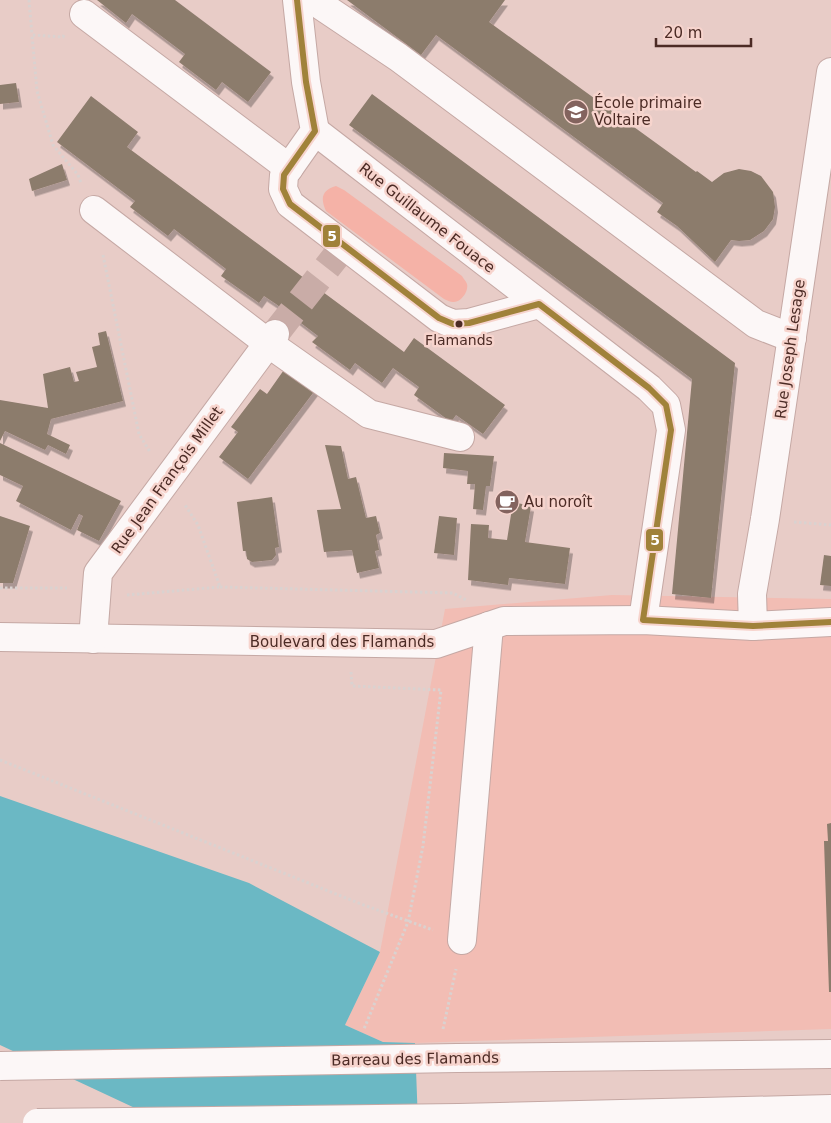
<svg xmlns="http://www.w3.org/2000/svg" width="831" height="1123" font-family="'DejaVu Sans',sans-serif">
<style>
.built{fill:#f2bdb4}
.green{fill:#f5b2a7}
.water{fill:#6bb8c4}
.building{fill:#8c7b6c;filter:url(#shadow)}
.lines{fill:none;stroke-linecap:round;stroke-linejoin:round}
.minor-tunnel{stroke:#c9aca7;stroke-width:28;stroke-dasharray:28 14;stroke-linecap:butt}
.minor-casing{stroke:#c5a8a4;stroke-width:30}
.highway-casing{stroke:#c5a8a4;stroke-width:30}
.path{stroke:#dad2d0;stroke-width:3;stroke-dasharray:2.5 2.5;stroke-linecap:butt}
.minor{stroke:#fcf7f7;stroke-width:28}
.highway{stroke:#fcf7f7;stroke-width:28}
.highway-bridge-casing{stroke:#c5a8a4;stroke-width:30;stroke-linecap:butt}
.highway-bridge{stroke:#fcf7f7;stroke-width:28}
.bus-1-casing{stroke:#f7d4cd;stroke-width:10}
.bus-1{stroke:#a0823a;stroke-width:6}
.bus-dot{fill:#4c2b25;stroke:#f7d4cd;stroke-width:2}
.labels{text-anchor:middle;stroke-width:5;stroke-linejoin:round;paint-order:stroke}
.bus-label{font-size:14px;fill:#4c2b25;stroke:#f7d4cd}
.poi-label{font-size:15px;fill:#4c2b25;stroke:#f7d4cd;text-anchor:start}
.street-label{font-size:15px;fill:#4c2b25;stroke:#f7d4cd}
.line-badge{stroke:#f7d4cd;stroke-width:2}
.badge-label{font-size:14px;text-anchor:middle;font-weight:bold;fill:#fff}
</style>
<defs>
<filter id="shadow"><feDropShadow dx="3" dy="5.5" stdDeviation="0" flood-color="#0004"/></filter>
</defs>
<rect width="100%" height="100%" fill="#e8ccc7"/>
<path class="built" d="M612,595L831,599V1029L415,1043L383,1042L345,1025L380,952L445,609Z"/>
<path class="green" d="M336,186L344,190L462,276C463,278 466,281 467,284C469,291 461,303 453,302C450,302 447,300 444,299L326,211C320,198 322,190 336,186Z"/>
<path class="water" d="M0,796L249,883L380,952L345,1025L383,1042L415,1043L418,1123H167L0,1045Z"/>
<g class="building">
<path d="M97,0H175L271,72L248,102L222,82L216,90L179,62L185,54L132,14L126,23Z"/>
<path d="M347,0H505L489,22L696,172L697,171L712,182L724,173L739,169L751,171L761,176L773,192L775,207L773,219L764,231L750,240L739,241L731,240L715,262L677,226L657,212L663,203L436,35L421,55Z"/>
<path d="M16,83L19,102L0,104V85Z"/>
<path d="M372,94L735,363L711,598L672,594L692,379L349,125Z"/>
<path d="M91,96L138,132L127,147L404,352L414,338L505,405L483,434L456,415L451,422L414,395L419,387L393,368L382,383L355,363L350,370L312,342L318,336L276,304L264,296L259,303L221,276L226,269L174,229L168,236L130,207L135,201L57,142Z"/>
<path d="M62,164L67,180L32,191L29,179Z"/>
<path d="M106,331L123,401L51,419L47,434L70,445L66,454L48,445L45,450L5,431L0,441V400L48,408L43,374L70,367L74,382L79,381L76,372L97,367L92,347L100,345L98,333Z"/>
<path d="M286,367L316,389L248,479L219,457L238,432L231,427L260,389L267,394Z"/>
<path d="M0,443L121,501L99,541L77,530L83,516L79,514L71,530L16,501L23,486L0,475Z"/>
<path d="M325,445L341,446L348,479L356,477L366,518L376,516L380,533L376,535L379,550L375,551L379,568L357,573L352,550L324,552L317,510L341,509Z"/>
<path d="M444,453L494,456L490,486H486L483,510L473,509L475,484H467L468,471L443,468Z"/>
<path d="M272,497L279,547L275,548L276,555L272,560L252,562L247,559L246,551H243L237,502Z"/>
<path d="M513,502L531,506L525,542L570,548L565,584L509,578L508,585L468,580L471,524L489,525L488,538L507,540Z"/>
<path d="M0,516L30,526L13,583H0Z"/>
<path d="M439,516L457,518L454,555L434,553Z"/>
<path d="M824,555L831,556V586L820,585Z"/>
<path d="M831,823V992H829L824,841H828L827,824Z"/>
</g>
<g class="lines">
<path class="minor-tunnel" d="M275,334L344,246"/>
<defs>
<g id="minor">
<path d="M297,0L306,82L315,131L284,175L283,189L290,204L439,318L453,324L469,323L539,304"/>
<path d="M313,0L398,57L756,324L792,338"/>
<path d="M84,14L289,168"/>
<path d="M315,131L649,388L666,405L671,430L643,620"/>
<path d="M94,210L268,343L369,414L460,437"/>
<path d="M753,626L752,594L765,519L831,72"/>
<path d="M0,637L436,644L504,621L643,620L753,626L831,622"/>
<path d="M93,639L98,573L275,334"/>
<path d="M462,940L489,626"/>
</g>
<g id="highway">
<path d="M457,1058L831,1054"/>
<path d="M459,1118L831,1109"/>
</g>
</defs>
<use href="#minor" class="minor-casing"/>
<use href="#highway" class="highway-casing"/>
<g class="path">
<path d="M29,0L32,35"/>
<path d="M64,35L63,37L32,35L37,91L53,145L78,175L81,183"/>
<path d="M103,255L139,434L150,452"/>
<path d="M794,522L831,525"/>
<path d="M220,587L453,593L468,601"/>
<path d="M0,588H67"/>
<path d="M127,595L220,587L198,525L185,505"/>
<path d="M351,672L352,686L441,690L423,846L408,922L364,1029"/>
<path d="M0,760L361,904L433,930"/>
<path d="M443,1029L456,969"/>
</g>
<use href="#minor" class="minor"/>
<use href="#highway" class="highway"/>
<defs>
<g id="highway-bridge">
<path d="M0,1066L457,1058"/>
<path d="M37,1123L459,1118"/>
</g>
</defs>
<use href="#highway-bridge" class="highway-bridge-casing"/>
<use href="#highway-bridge" class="highway-bridge"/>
<defs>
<path id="bus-1" d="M297,0L306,82L315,131L284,175L283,189L290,204L439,318L453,324L469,323L539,304L649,388L666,405L671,430L643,620L753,626L831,622"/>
</defs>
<use href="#bus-1" class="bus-1-casing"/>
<use href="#bus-1" class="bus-1"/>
</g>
<defs>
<symbol id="school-disc" viewBox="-11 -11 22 22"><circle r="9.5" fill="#83635e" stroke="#f7d4cd"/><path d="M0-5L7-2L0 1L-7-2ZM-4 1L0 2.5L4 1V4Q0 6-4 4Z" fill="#fff"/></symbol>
<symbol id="cafe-disc" viewBox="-11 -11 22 22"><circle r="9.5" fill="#83635e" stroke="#f7d4cd"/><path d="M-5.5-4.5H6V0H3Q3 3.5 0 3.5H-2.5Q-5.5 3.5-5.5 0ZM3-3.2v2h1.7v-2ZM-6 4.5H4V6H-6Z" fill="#fff"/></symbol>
</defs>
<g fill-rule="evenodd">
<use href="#school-disc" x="562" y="98" width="28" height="28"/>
<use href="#cafe-disc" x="493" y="488" width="28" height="28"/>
</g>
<circle class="bus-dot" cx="459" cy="324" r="4.5"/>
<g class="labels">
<g class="bus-label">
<text x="459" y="345">Flamands</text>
</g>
<g class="poi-label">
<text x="594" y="108">École primaire<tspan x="594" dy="17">Voltaire</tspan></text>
<text x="524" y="507">Au noroît</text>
</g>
<g class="street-label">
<text transform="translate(427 218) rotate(38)" y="5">Rue Guillaume Fouace</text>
<text transform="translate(790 349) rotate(-82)" y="5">Rue Joseph Lesage</text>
<text transform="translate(167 480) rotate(-54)" y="5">Rue Jean François Millet</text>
<text x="342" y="647">Boulevard des Flamands</text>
<text transform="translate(415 1059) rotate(-1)" y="5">Barreau des Flamands</text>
</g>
</g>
<g class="line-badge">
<rect x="322" y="224" width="19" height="24" rx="5" fill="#a0823a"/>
<rect x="645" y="528" width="19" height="24" rx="5" fill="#a0823a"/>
</g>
<g class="badge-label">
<text x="332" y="241">5</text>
<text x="655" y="545">5</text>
</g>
<path d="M656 38v8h95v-8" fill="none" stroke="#4c2b25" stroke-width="2.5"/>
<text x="664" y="38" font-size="15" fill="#4c2b25" stroke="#f7d4cd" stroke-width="4" paint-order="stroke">20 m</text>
</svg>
